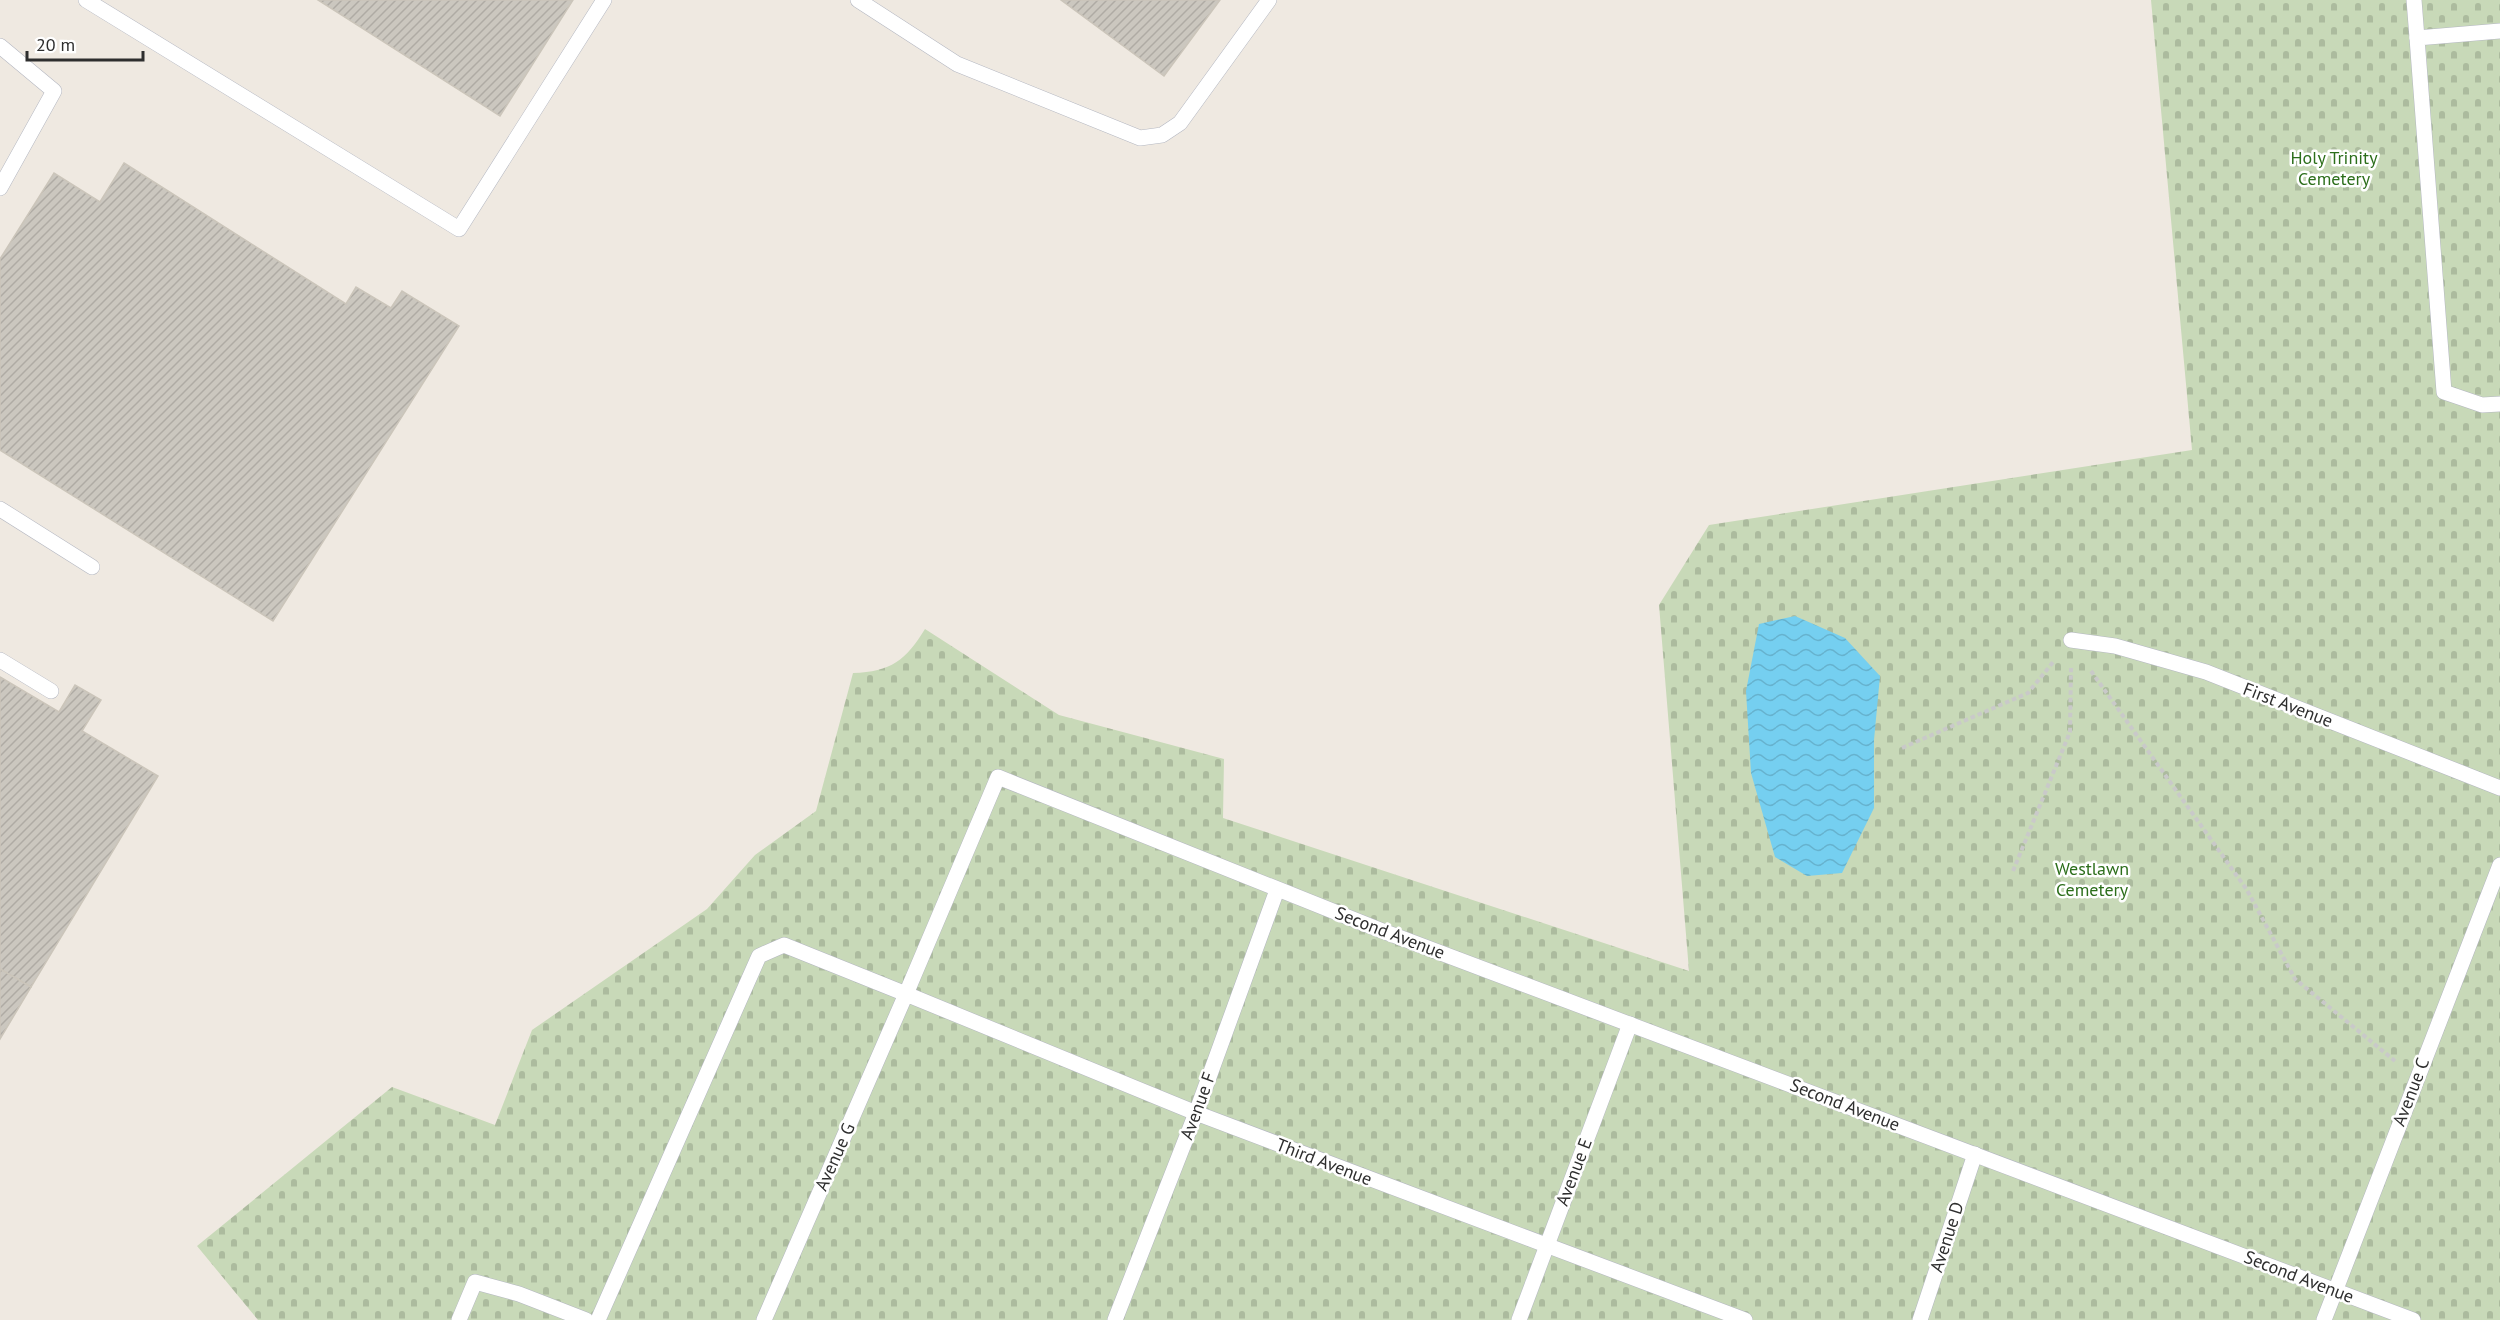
<svg xmlns="http://www.w3.org/2000/svg" width="2500" height="1320" font-family="'PT Sans',sans-serif">
<style>
.cemetery{fill:url(#cemetery-stones)}
.water{fill:url(#water-waves)}
.building{fill:url(#building-hatch);stroke:#cbc5ba;stroke-width:1.5}
.lines{fill:none;stroke-linecap:round;stroke-linejoin:round}
.service-casing{stroke:#b4b7c1;stroke-width:16}
.path{stroke:#c9c9c9;stroke-width:4;stroke-dasharray:4.5 3;stroke-linecap:butt}
.service{stroke:#fff;stroke-width:15}
.labels{text-anchor:middle;stroke-width:5;stroke-linejoin:round;paint-order:stroke}
.park-label{font-size:18px;fill:#2c6e1b;stroke:#fff}
.street-label{font-size:18px;fill:#2e2e2e;stroke:#fff}
</style>
<defs>
<pattern id="cemetery-stones" width="16" height="16" patternUnits="userSpaceOnUse" patternTransform="scale(1.5)"><rect width="16" height="16" fill="#c8d9b8"/><path d="M2 7V4a2 2 0 0 1 4 0v3zM10 15v-3a2 2 0 0 1 4 0v3z" fill="#acbb9e"/></pattern>
<pattern id="water-waves" width="16" height="10" patternUnits="userSpaceOnUse" patternTransform="scale(1.5)"><rect width="16" height="10" fill="#75cff0"/><path d="M0 5q4-4 8 0t8 0" fill="none" stroke="#66b2ce"/></pattern>
<pattern id="building-hatch" width="6" height="6" patternUnits="userSpaceOnUse" patternTransform="scale(1.5)"><rect width="6" height="6" fill="#cbc7bf"/><path d="M-1 1l2-2M0 6l6-6M5 7l2-2" fill="none" stroke="#afaba4"/></pattern>
</defs>
<rect width="100%" height="100%" fill="#efe9e1"/>
<path class="cemetery" d="M2151,0H2500V1320H258L197,1246L392,1087L495,1125L532,1030L707,909L755,855L816,811L853,673C891,672 906,660 925,629L1059,715L1224,759L1223,818L1689,971L1659,605L1709,525L2192,450Z"/>
<path class="water" d="M1795,616L1845,638L1880,676L1874,740V808L1842,873L1807,876L1775,857L1751,773L1746,691L1759,624Z"/>
<g class="building">
<path d="M318,0H573L500,116Z"/>
<path d="M1061,0H1220L1164,76Z"/>
<path d="M124,163L346,304L356,287L391,308L402,291L459,326L273,621L0,450V259L54,173L100,202Z"/>
<path d="M0,677L59,712L75,685L101,700L82,731L158,776L31,987L0,969Z"/>
<path d="M0,969L31,987L0,1039Z"/>
</g>
<g class="lines">
<defs>
<g id="service">
<path d="M86,0L459,229L604,0"/>
<path d="M858,0L957,64L1140,138L1162,135L1180,123L1269,0"/>
<path d="M2414,0L2417,38"/>
<path d="M2500,31L2417,38L2444,392L2482,405L2500,404"/>
<path d="M0,46L54,91L0,188"/>
<path d="M0,509L92,567"/>
<path d="M2071,640L2115,646L2206,672L2500,788"/>
<path d="M0,660L51,691"/>
<path d="M459,1320L475,1282L519,1294L586,1320"/>
<path d="M598,1320L759,956L784,945L906,994L998,777L1380,930L2413,1320"/>
<path d="M764,1320L906,994L1196,1113L1745,1320"/>
<path d="M1115,1320L1196,1113L1277,890"/>
<path d="M1519,1320L1630,1024"/>
<path d="M1920,1320L1975,1154"/>
<path d="M2324,1320L2500,865"/>
</g>
</defs>
<use href="#service" class="service-casing"/>
<g class="path">
<path d="M2091,671L2247,890L2295,979L2395,1061"/>
<path d="M1902,748L2028,693L2054,661"/>
<path d="M2013,871L2070,732L2071,668"/>
</g>
<use href="#service" class="service"/>
</g>
<g class="labels">
<g class="park-label">
<text x="2334" y="164">Holy Trinity<tspan x="2334" dy="21">Cemetery</tspan></text>
<text x="2092" y="875">Westlawn<tspan x="2092" dy="21">Cemetery</tspan></text>
</g>
<g class="street-label">
<text transform="translate(2288 705) rotate(21)" y="6">First Avenue</text>
<text transform="translate(1390 933) rotate(21)" y="6">Second Avenue</text>
<text transform="translate(2411 1092) rotate(-69)" y="6">Avenue C</text>
<text transform="translate(1845 1105) rotate(21)" y="6">Second Avenue</text>
<text transform="translate(1198 1106) rotate(-70)" y="6">Avenue F</text>
<text transform="translate(835 1157) rotate(-66)" y="6">Avenue G</text>
<text transform="translate(1324 1162) rotate(21)" y="6">Third Avenue</text>
<text transform="translate(1574 1172) rotate(-69)" y="6">Avenue E</text>
<text transform="translate(1947 1237) rotate(-72)" y="6">Avenue D</text>
<text transform="translate(2299 1277) rotate(21)" y="6">Second Avenue</text>
</g>
</g>
<path d="M27 51v9h116v-9" fill="none" stroke="#2e2e2e" stroke-width="3"/>
<text x="36" y="51" font-size="18" fill="#2e2e2e" stroke="#ffffff" stroke-width="4.5" paint-order="stroke">20 m</text>
</svg>
